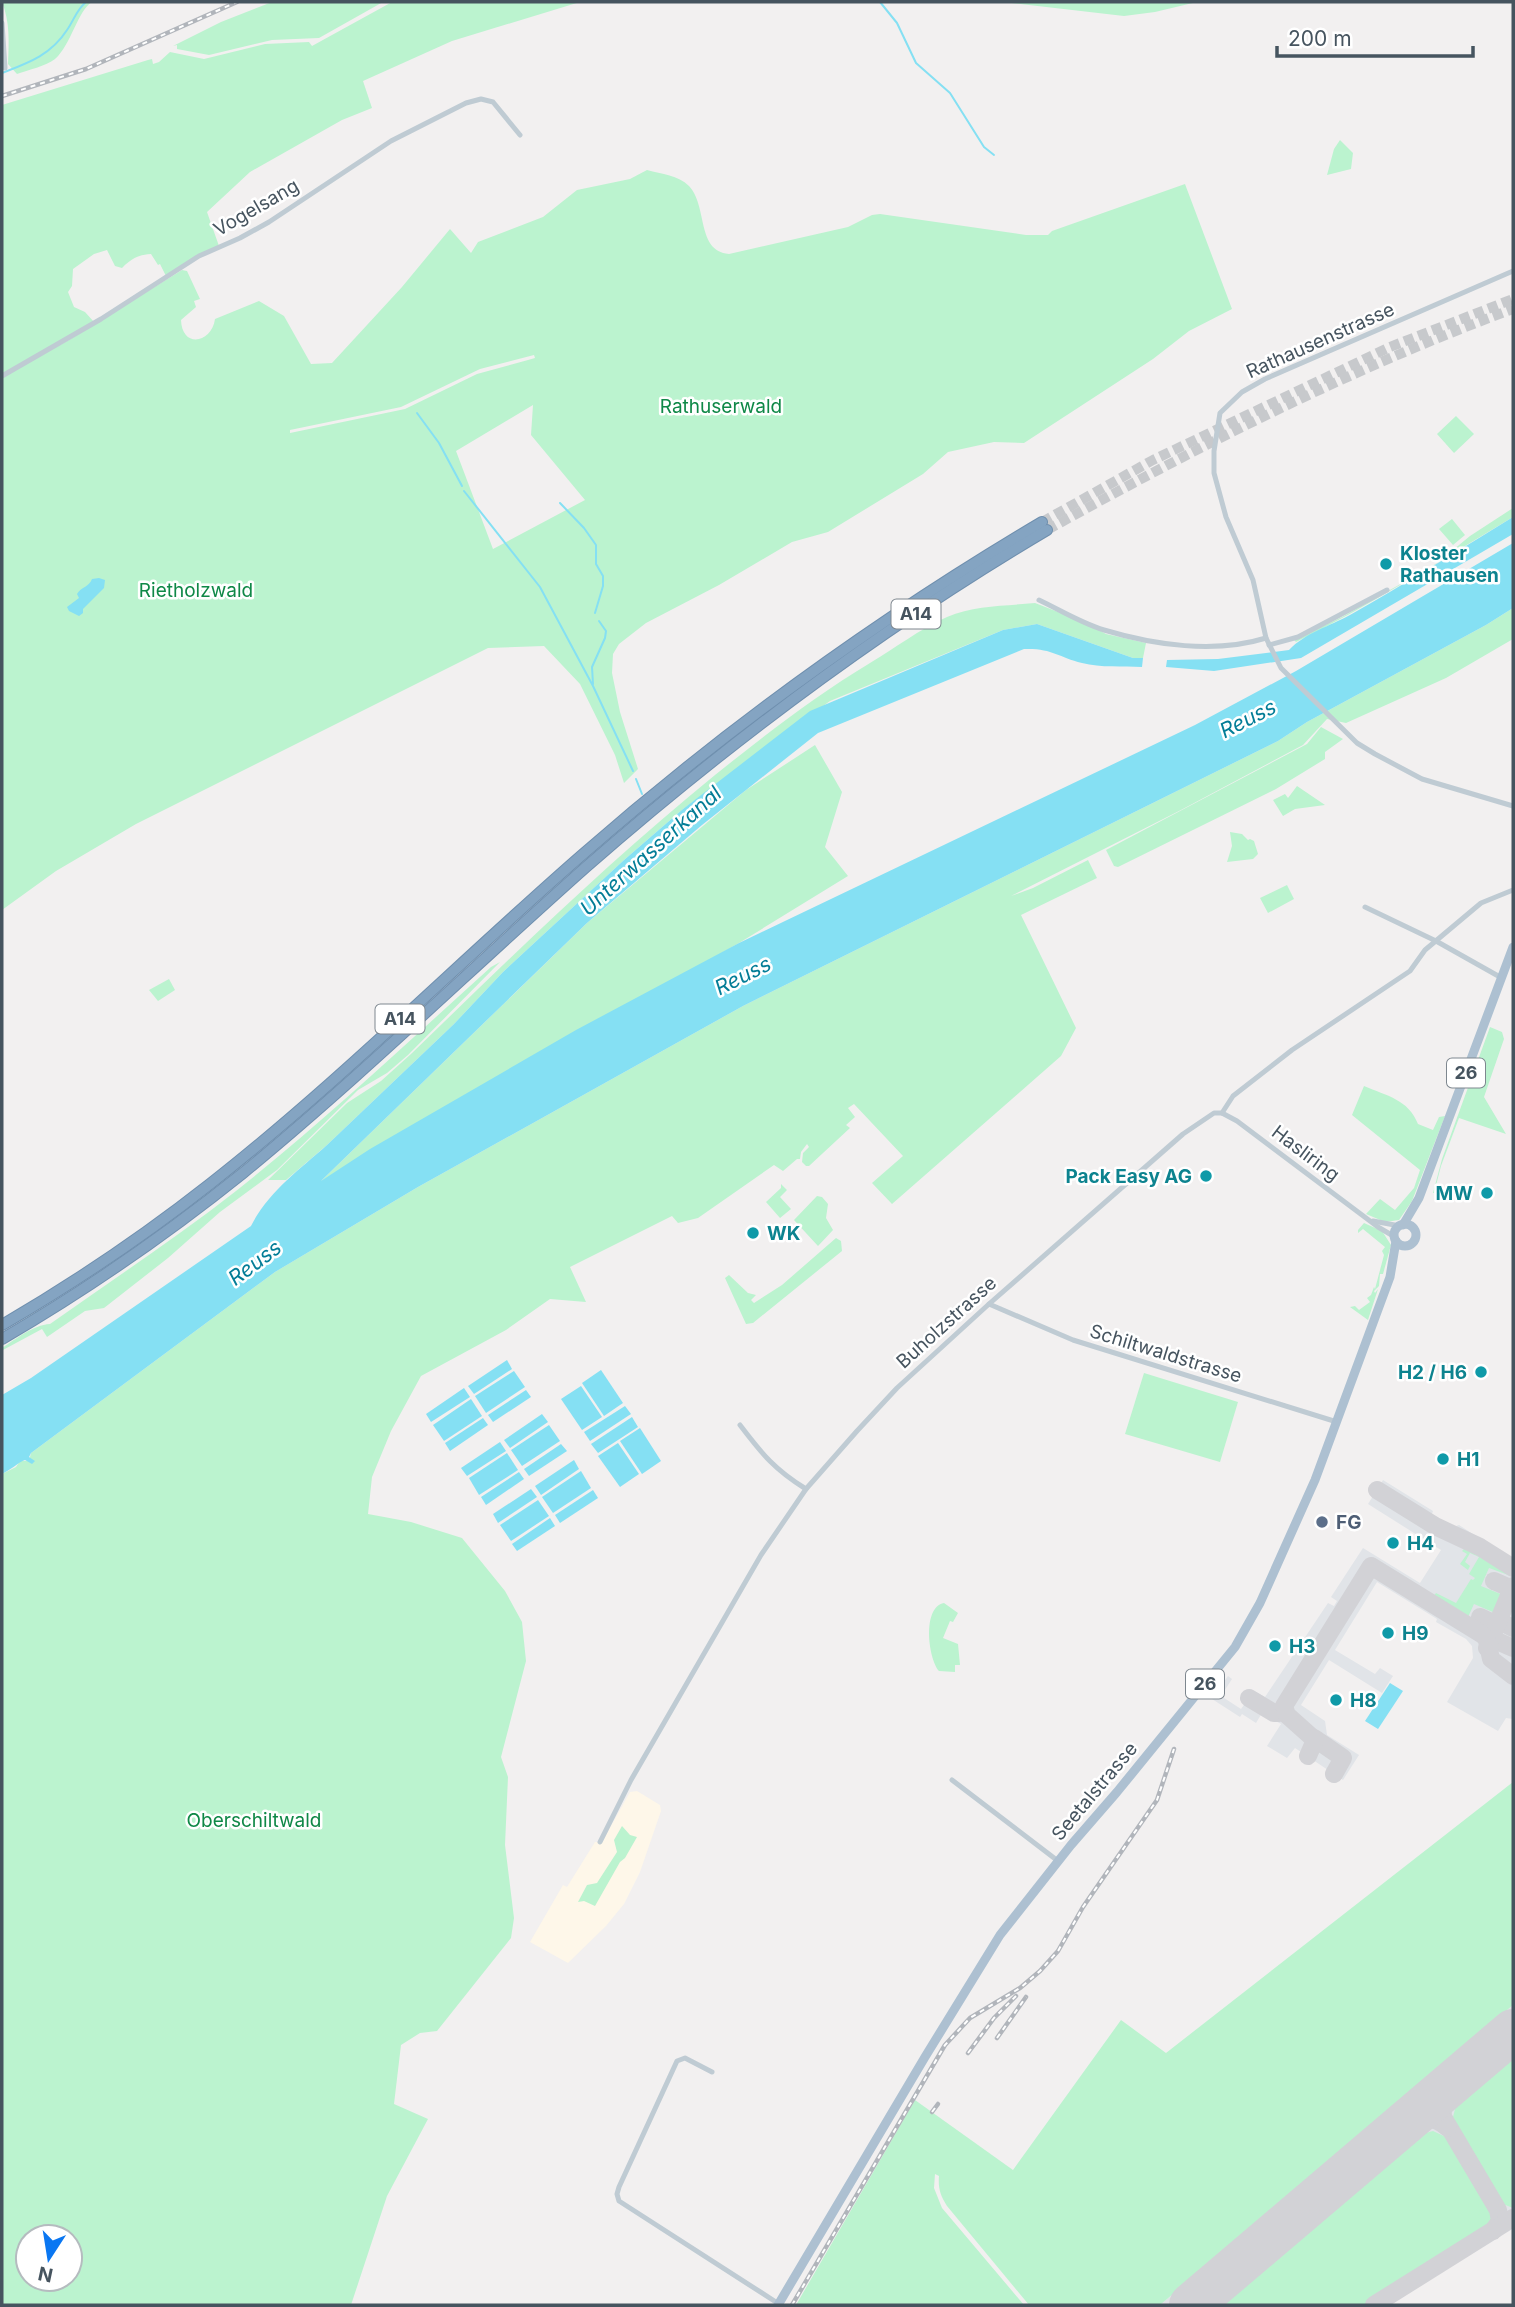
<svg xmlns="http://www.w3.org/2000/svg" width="1515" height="2307" font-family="Inter,sans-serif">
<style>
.commercial{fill:#fef7e9}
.airport{fill:#e1e4e8}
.green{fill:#bbf3cf;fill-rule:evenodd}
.water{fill:#85e0f3}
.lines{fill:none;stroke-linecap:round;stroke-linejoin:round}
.stream{stroke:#85e0f3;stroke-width:2}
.taxiway{stroke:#d2d2d6;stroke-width:18}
.runway{stroke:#d2d2d6;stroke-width:44}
.motorway-tunnel{stroke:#c7c9cc;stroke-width:10;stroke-dasharray:10 5;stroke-linecap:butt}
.motorway-casing{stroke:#6f8fae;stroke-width:12}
.minor{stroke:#bfcbd3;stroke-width:5}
.primary{stroke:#adc0d1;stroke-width:9}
.motorway{stroke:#84a4c2;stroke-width:10}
.rail-casing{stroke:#b1b5bb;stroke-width:4.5}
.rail{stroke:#fff;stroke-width:2;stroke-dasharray:5;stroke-linecap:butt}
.culture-dot{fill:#0f9aa8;stroke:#fff;stroke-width:2.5}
.service-dot{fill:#5c6f8a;stroke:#fff;stroke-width:2.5}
.labels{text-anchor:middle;stroke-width:5;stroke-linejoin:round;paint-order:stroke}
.shield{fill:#fff;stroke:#7e878f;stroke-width:2}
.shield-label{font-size:18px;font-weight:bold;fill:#46545f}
.street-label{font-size:19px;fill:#46545f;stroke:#fff}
.park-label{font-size:19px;fill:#0f8847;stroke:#fff}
.culture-label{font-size:19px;font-weight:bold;fill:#0d838f;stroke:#fff;text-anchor:start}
.service-label{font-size:19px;font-weight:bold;fill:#4e5e75;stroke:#fff;text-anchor:start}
.water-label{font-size:21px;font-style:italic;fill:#037d97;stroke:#fff}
</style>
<rect width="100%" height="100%" fill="#f2f0f0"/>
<path class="commercial" d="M637,1791L660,1805L661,1811L640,1872L624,1904L606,1926L568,1963L530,1942L563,1885L567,1887L595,1842H602L630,1792Z"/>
<g class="airport">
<path d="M1383,1480L1433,1511L1432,1514L1453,1527L1459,1525L1513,1560V1719L1506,1718L1498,1731L1447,1702L1473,1658L1472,1646L1466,1639L1436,1622L1437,1619L1377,1582L1335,1650L1375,1674L1380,1668L1393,1676L1382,1693L1329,1660L1301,1705L1325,1721L1327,1735L1359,1755L1343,1780L1295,1748L1287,1758L1267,1746L1281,1724L1262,1713L1256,1723L1242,1714L1240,1717L1212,1699L1228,1676L1232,1679L1221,1696L1241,1709L1254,1691L1265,1697L1328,1603L1334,1606L1337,1601L1331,1597L1363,1548L1420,1583L1441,1550L1368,1504Z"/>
<path d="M1513,2005V2225L1384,2305H1160Z"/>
</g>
<g class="green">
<path d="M2,2H92C78,10 71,45 55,59C46,66 28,70 17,74L8,64C9,42 10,22 2,2Z"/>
<path d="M272,2H383L319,38L272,40L209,55L177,49V45L173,46L221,22Z"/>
<path d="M392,2H580L452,41L363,81L372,108L342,120L250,172L207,212L219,246L166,276L160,264L158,265L151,254C137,255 131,259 122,268L115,266L107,250L94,254L73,269L72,286L68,292L74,307L85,312L94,322L2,374V105L148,60L152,59L153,64L159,62L170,52L204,59L265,44L309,42L312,46Z"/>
<path d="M1003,2H1197L1155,12L1124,16Z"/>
<path d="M1340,140L1353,153L1351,169L1327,175L1334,149Z"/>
<path d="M647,170C662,174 678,175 689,186C708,206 696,251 729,254L848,227L872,215L880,214L1026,235H1048L1052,231L1185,184L1232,309L1189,331L1153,359L1024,443L994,442L948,452L923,474L828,532L792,542L719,585L646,623L619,644L613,654L612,673L620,712L638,769L624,783L615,755L580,684L544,646L488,648L136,824L56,871L2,910V377L69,340L182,270L187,271L200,299L194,301L196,307L181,320C182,349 212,343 215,319L259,301L284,316L311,364L332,363L402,287L450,229L471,253L478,242L543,217L577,190L630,179ZM534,355L535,358L528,360L477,374L405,409L290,433V430L401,407L480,369ZM533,405L531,435L585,500L493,549L456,451Z"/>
<path d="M1456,416L1474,434L1454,453L1437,434Z"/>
<path d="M1513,508V517C1441,560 1371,605 1296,642L1294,640L1342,617L1436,564L1470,536Z"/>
<path d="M1452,519L1465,535L1453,545L1439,529Z"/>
<path d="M1035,603L1084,622L1106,634L1146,643L1143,658H1133L1037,624L1003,630L830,701L683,809L624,860L503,972L454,1024L327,1145L286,1180H268L347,1103L381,1081L411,1054C510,958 608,862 715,775C765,735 815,696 870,663C895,648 920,629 947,617C975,605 1005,606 1035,603Z"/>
<path d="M1513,608V639L1446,678L1346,723L1327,719L1303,745L1181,810L1011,896L1033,888L1088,860L1097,878L1021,915L1076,1028L1061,1056L892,1204L872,1183L903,1156L854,1104L848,1108L855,1117L846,1125L850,1128L809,1166H806L802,1162L803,1153L809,1147L807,1144L801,1152L800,1159H797L783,1171L774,1165L698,1218L678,1223L672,1216L570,1267L586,1302L550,1299L506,1330L421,1376L391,1431L372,1477L368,1514L411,1522L462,1538L505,1591L522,1622L526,1661L501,1757L508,1777L505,1845L514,1918L511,1938L437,2031L420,2033L401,2045L394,2104L428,2119L387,2196L351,2305H2V1474L16,1467L20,1461H29L31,1453L275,1272L418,1187L743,1006L1278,741L1307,722L1486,625ZM28,2237H70V2279H28Z"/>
<path d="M1321,727L1343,739L1325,752V759L1276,789L1118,867L1114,866L1106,850L1307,744Z"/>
<path d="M815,745L842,792L825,847L848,876L739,943L320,1182L587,923L746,790Z"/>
<path d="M1297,786L1325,805L1295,809L1283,816L1273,800L1285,794L1288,798Z"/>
<path d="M1230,832L1242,834L1248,840L1250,839L1254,841L1258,854L1253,859L1227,862L1232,846Z"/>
<path d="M1287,885L1294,899L1268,913L1260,898Z"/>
<path d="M500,962L408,1055L387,1073L358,1090L277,1170L220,1212L168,1258L104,1308L85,1311L47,1337L42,1329L3,1350L2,1348C16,1339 33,1325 50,1324C112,1280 176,1238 236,1191C324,1121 407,1043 491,967Z"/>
<path d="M169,979L175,990L158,1001L149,990Z"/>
<path d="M1490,1027L1502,1032L1504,1039L1484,1097L1506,1134L1459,1118L1441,1166L1434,1193H1433L1442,1159Z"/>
<path d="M1364,1086C1387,1096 1408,1099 1418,1124L1433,1130L1439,1117L1445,1116L1412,1201L1399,1220L1385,1222L1366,1214L1380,1199L1395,1210L1414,1188L1420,1170L1352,1115Z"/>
<path d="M781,1184L787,1190L780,1197L791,1209L780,1218L766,1202L781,1188Z"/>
<path d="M817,1196L822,1197L828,1204L826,1218L833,1230L818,1246L794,1220Z"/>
<path d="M1364,1223L1382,1231L1391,1245L1383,1274H1380L1379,1286L1374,1291L1375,1293L1378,1289L1368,1320L1350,1307L1355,1306L1359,1310L1370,1302L1367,1298L1371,1295L1374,1287L1375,1289L1384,1255L1382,1251L1385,1247L1363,1229L1358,1233V1230Z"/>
<path d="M836,1238L841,1241L842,1251L753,1323L746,1324L725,1278L729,1275L748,1293L756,1295L751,1300L754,1303L782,1285Z"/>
<path d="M1144,1373L1238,1402L1220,1462L1125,1434Z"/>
<path d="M1465,1548L1511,1576L1489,1568L1481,1586L1503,1595L1495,1613L1474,1604L1468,1617L1433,1597L1436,1593L1456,1603L1471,1579L1473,1580L1475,1578L1469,1574L1479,1557L1470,1553L1465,1562L1470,1566L1468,1570L1460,1564L1467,1554L1462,1551Z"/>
<path d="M944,1603L958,1613L953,1622L950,1621L943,1638L958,1644L960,1665H955V1672L939,1671C928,1658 922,1607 944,1603Z"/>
<path d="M1513,1782V2005L1160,2305H1029L947,2206C940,2195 938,2188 939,2176L935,2174L934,2188L942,2208L1024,2305H796L915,2100L1013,2170L1121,2020L1166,2053Z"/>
<path d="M622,1826L630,1835L637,1837L625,1858L620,1862L595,1906L584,1901L578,1902L587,1885L597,1883L617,1852L614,1840Z"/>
<path d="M1513,2057V2208L1503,2204L1498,2199L1452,2121L1456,2105Z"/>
<path d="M1433,2131L1448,2138L1490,2208L1492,2219L1484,2232L1365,2305H1221L1422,2134Z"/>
</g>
<g class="water">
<path d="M1513,517V534L1301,658L1214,671L1166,667L1167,660L1218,659L1289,650C1305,633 1330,626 1350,615C1405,584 1459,550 1513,517Z"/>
<path d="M1513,543V608L1486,625L1307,722L1278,741L743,1006L418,1187L275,1272L31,1453L29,1457L35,1461L32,1464L25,1460C19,1462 9,1471 2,1474V1395L31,1378L251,1226C268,1192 299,1170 327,1145L454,1024L503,972L624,860L683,809L810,711L1003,630L1037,624L1133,658H1143L1142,667C1123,666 1101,668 1082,663C1058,657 1052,648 1024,649L818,733L702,825L587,923L321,1181L370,1149L576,1030L739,943L1195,725L1296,671Z"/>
<path d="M99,578L105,580L104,588L83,609V613L79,616L69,611L67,607L79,598L77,594C81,587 89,587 92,579Z"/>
<path d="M507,1360L512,1369L474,1394L468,1386Z"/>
<path d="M601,1370L623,1403L604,1416L582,1383Z"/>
<path d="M514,1371L525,1387L486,1413L475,1396Z"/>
<path d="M581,1386L602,1417L582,1430L561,1399Z"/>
<path d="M464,1388L470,1397L431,1422L426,1414Z"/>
<path d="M526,1390L531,1397L493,1422L488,1415Z"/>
<path d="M471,1399L482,1416L444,1441L433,1425Z"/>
<path d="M625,1406L631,1414L590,1441L584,1432Z"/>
<path d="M542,1414L548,1422L510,1448L504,1440Z"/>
<path d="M632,1417L638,1427L598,1453L591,1444Z"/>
<path d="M483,1418L488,1425L450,1451L445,1443Z"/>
<path d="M549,1425L560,1441L522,1466L511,1450Z"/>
<path d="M640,1428L661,1461L642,1474L620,1441Z"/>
<path d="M500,1442L506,1451L467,1476L461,1468Z"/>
<path d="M618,1443L639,1474L620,1487L598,1456Z"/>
<path d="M561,1444L567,1451L529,1476L524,1469Z"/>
<path d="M507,1453L518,1470L479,1495L469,1478Z"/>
<path d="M574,1460L579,1469L541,1495L535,1486Z"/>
<path d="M581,1471L591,1488L553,1513L542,1497Z"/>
<path d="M519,1472L524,1479L486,1505L481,1497Z"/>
<path d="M531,1489L537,1497L498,1523L493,1514Z"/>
<path d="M593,1490L598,1498L560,1523L555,1515Z"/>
<path d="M538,1500L549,1516L511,1541L500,1525Z"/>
<path d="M550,1518L555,1526L517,1551L512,1544Z"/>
<path d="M1390,1683L1403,1691L1378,1729L1365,1721Z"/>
</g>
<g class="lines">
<g class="stream">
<path d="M880,2L897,23L916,63L950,93L984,147L994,155"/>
<path d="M2,73C28,63 51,55 67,30C74,20 77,9 86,2"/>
<path d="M417,413L439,443L462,486"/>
<path d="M464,491L540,587L593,686L633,771"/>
<path d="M560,503L584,528L596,545V564L603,576V586L595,613"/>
<path d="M593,684L592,667L605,638L606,631L599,621"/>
<path d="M636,779L642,794"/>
</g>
<g class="taxiway">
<path d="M1377,1490L1435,1526L1480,1547L1513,1568"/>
<path d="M1494,1581L1512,1589"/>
<path d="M1480,1617L1497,1625"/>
<path d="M1507,1625L1513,1628"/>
<path d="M1497,1641L1513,1648"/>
<path d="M1487,1648L1513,1586"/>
<path d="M1249,1698L1274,1713H1279"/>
<path d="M1314,1738L1343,1758L1334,1774"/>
<path d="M1308,1756L1315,1740L1287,1715L1284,1706L1371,1566L1483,1635L1487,1640L1491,1659L1513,1676"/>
<path d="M1460,2076C1448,2089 1441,2099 1443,2117L1498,2210L1500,2221L1493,2231"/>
<path d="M1406,2122C1421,2116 1436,2117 1448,2128"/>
<path d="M1374,2305L1513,2218"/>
</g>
<path class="runway" d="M1191,2305L1513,2031"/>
<g class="motorway-tunnel">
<path d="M1042,522L1153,460L1390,347L1513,299"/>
<path d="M1047,530C1197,447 1352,368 1513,309"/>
</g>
<defs>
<g id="motorway">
<path d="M2,1325C74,1283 144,1236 210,1184C340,1082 457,964 582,855C725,730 878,619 1042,522"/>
<path d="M2,1339C86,1290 167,1234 243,1173C361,1076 471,969 586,867C729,742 883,627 1047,530"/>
</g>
</defs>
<use href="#motorway" class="motorway-casing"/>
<g class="minor">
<path d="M2,23L5,68"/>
<path d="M1513,271L1265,379L1242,392L1220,413L1214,451V473L1226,517L1253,580L1266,638L1281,668L1357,743L1375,754L1422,779L1513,806"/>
<path d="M2,376L101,319L199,256L240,238L269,222L391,141L466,103L481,99L493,102L520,135"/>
<path d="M1039,600C1060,610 1081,623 1104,630C1154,645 1215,654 1266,638"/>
<path d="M1269,645L1298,637L1387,590"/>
<path d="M1365,907L1436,941L1500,977"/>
<path d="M1222,1113L1233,1096L1292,1050L1410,971L1425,950L1481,903L1513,890"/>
<path d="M1373,1221L1400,1226"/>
<path d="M989,1304L1073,1340L1337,1422"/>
<path d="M740,1425C762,1454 775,1470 806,1489"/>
<path d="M952,1780L1058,1861"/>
<path d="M600,1842L631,1780L761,1555L806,1489L857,1431L897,1388L989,1304L1183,1134L1214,1113H1222L1237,1121L1378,1227L1395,1237"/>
<path d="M712,2072L685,2058L677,2061L619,2187L617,2194L619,2201L779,2304"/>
</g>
<g class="primary">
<circle cx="1405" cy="1235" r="11"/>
<path d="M1403,1225L1419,1198L1513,947"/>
<path d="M778,2305L925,2057L1000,1935L1071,1845L1117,1792L1235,1647L1260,1603L1315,1480L1390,1277L1396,1241"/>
</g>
<use href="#motorway" class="motorway"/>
<defs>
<g id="rail">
<path d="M2,96L86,69L237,2"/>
<path d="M997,2038L1026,1997"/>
<path d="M968,2053L994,2018L1016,1996"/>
<path d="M932,2112L938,2104"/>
<path d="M792,2305L945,2045L970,2018L1020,1988L1040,1971L1058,1951L1083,1907L1157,1800L1174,1749"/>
</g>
</defs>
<use href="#rail" class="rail-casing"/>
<use href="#rail" class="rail"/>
</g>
<g class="culture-dot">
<circle cx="1386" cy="564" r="7"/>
<circle cx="1206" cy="1176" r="7"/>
<circle cx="1487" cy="1193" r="7"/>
<circle cx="753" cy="1233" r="7"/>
<circle cx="1481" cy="1372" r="7"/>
<circle cx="1443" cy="1459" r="7"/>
<circle cx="1393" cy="1543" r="7"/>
<circle cx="1388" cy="1633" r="7"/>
<circle cx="1275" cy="1646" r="7"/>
<circle cx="1336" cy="1700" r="7"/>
</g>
<circle class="service-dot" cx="1322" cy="1522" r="7"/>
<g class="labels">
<g class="shield">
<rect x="891.5" y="599.5" width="49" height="29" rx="5"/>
<rect x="375.5" y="1004.5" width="49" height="29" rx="5"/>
<rect x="1447" y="1058.5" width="38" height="29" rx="5"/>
<rect x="1186" y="1669.5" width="38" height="29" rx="5"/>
</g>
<g class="shield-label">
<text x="916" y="620">A14</text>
<text x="400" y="1025">A14</text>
<text x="1466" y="1079">26</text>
<text x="1205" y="1690">26</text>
</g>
<g class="street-label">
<text transform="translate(256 207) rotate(-30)" y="7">Vogelsang</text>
<text transform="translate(1320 340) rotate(-24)" y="7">Rathausenstrasse</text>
<text transform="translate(1306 1153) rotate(37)" y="7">Hasliring</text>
<text transform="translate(946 1322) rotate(-42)" y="7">Buholzstrasse</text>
<text transform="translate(1166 1353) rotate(17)" y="7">Schiltwaldstrasse</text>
<text transform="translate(1094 1791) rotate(-50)" y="7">Seetalstrasse</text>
</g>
<g class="park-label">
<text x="721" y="413">Rathuserwald</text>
<text x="196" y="597">Rietholzwald</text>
<text x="254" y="1827">Oberschiltwald</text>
</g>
<g class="culture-label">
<text x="1400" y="560">Kloster<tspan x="1400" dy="22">Rathausen</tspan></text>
<text x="1192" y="1183" text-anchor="end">Pack Easy AG</text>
<text x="1473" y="1200" text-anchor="end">MW</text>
<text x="767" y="1240">WK</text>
<text x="1467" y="1379" text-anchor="end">H2 / H6</text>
<text x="1457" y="1466">H1</text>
<text x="1407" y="1550">H4</text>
<text x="1402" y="1640">H9</text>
<text x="1289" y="1653">H3</text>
<text x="1350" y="1707">H8</text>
</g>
<g class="service-label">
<text x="1336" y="1529">FG</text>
</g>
<g class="water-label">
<text transform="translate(1248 719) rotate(-27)" y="7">Reuss</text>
<text transform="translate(651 851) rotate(-42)" y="7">Unterwasserkanal</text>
<text transform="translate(743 976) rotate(-27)" y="7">Reuss</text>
<text transform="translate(255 1263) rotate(-37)" y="7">Reuss</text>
</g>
</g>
<rect width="1515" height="2307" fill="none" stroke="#46545f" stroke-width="7"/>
<g transform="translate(49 2258) rotate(192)"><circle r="33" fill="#ffffff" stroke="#b5bbbf" stroke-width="2"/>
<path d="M0-5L12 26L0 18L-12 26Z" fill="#0a77f2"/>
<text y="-10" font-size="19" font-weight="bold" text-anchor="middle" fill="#46545f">N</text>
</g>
<path d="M1277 46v10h196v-10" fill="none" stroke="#46545f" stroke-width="3.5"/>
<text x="1288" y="46" font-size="21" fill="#46545f" stroke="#ffffff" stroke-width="5" paint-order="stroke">200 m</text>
</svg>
